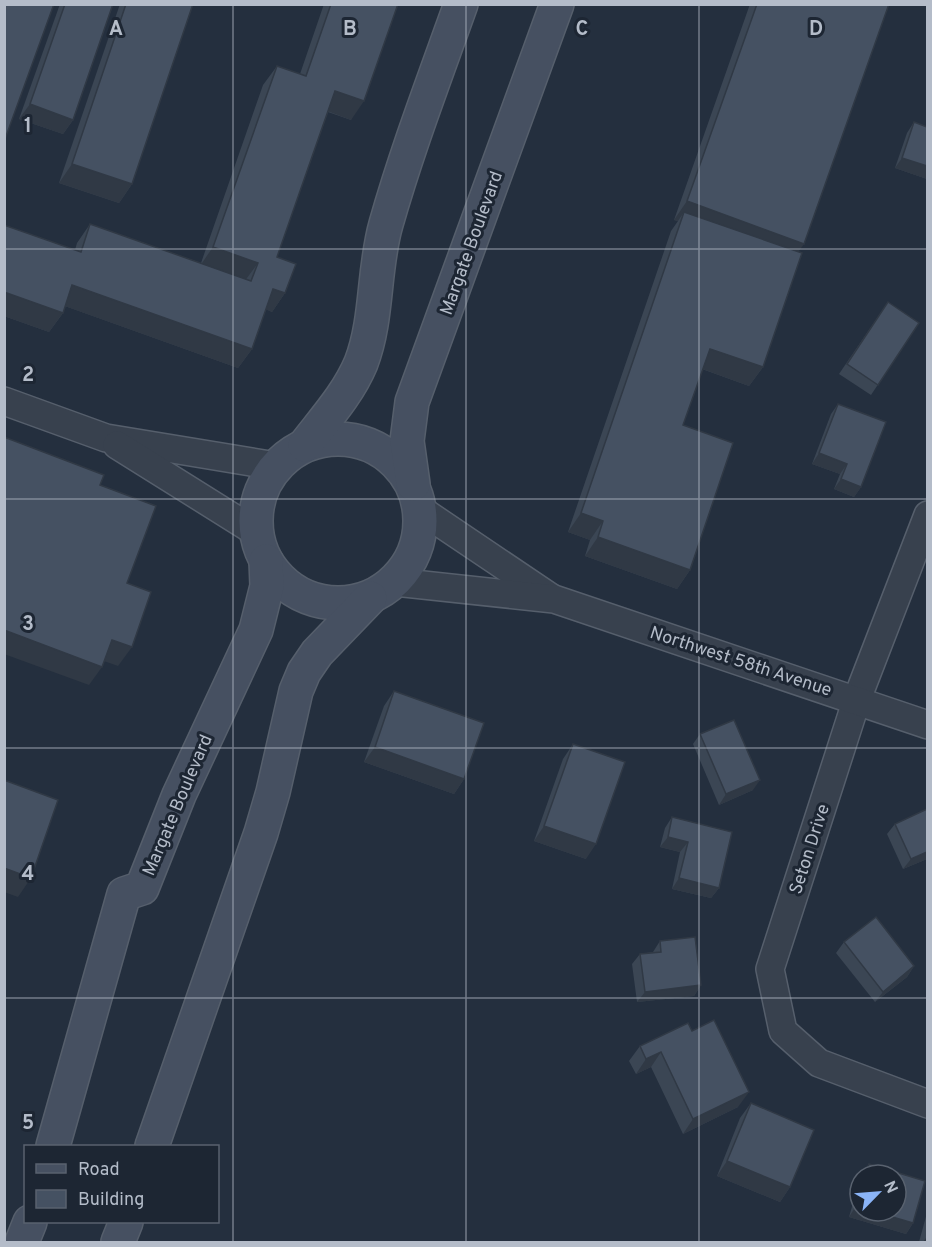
<svg xmlns="http://www.w3.org/2000/svg" width="932" height="1247" font-family="Overpass,sans-serif">
<style>
.lines{fill:none;stroke-linecap:round;stroke-linejoin:round}
.street-casing{stroke:#565f6c;stroke-width:30}
.secondary-casing{stroke:#565f6c;stroke-width:36}
.street{stroke:#38414e;stroke-width:27}
.secondary{stroke:#465061;stroke-width:33}
.wall{fill:#3b4654}
.shaded-wall{fill:#303945}
.building{fill:#455162;stroke:#303945;stroke-width:1.5}
.grid{fill:none;stroke:#b4bcc9;stroke-width:1.5;stroke-opacity:0.55}
.labels{text-anchor:middle;stroke-width:6;stroke-linejoin:round;paint-order:stroke}
.street-label{font-size:18px;fill:#b4bcc9;stroke:#1d2633}
.grid-label{font-size:20px;text-anchor:middle;font-weight:bold;fill:#b4bcc9;stroke:#1d2633;stroke-width:6;stroke-linejoin:round;paint-order:stroke}
</style>
<rect width="100%" height="100%" fill="#242f3e"/>
<g class="lines">
<defs>
<g id="street">
<path d="M4,401L106,438L276,466"/>
<path d="M117,445L256,532"/>
<path d="M421,510L550,597"/>
<path d="M928,515L857,699L770,969L783,1031L819,1063L928,1104"/>
<path d="M395,582L554,599L928,725"/>
</g>
<g id="secondary">
<circle cx="338" cy="521" r="82"/>
<path d="M305,445C325,419 348,394 361,363C378,319 373,269 386,224C407,150 435,77 461,4"/>
<path d="M413,484L407,441L412,402L557,4"/>
<path d="M53,1146L124,894L142,888L179,795L256,630L267,586L266,561"/>
<path d="M152,1146L261,833L273,792L296,691L304,672L317,653L370,598"/>
<path d="M22,1242L30,1222"/>
<path d="M118,1242L126,1222"/>
</g>
</defs>
<use href="#street" class="street-casing"/>
<use href="#secondary" class="secondary-casing"/>
<use href="#street" class="street"/>
<use href="#secondary" class="secondary"/>
</g>
<g class="wall">
<path d="M60,4H113L73,120L63,134L19,119Z"/>
<path d="M120,4H193L132,184L119,203L59,183Z"/>
<path d="M324,4H398L351,120L328,112L277,257L285,293L272,312L266,309L252,349L238,368L65,306L63,313L49,332L4,316V225L75,250L77,243L90,224L201,263L263,85L277,66L300,74Z"/>
<path d="M750,4H889L798,252L763,367L749,386L702,369L683,425L690,570L677,589L585,556L590,540L568,532L671,231L678,221L674,220Z"/>
<path d="M914,122L927,127V179L895,168L907,133Z"/>
<path d="M888,302L919,323L871,395L839,374Z"/>
<path d="M838,404L861,487L854,497L834,489L840,474L812,464L831,414Z"/>
<path d="M394,691L464,779L454,794L364,762L384,706Z"/>
<path d="M700,734L753,790L719,805L693,744Z"/>
<path d="M573,744L586,859L534,841L563,759Z"/>
<path d="M672,817L719,888L711,898L672,889L680,852L660,847L665,828Z"/>
<path d="M895,824L927,859L903,869L887,834Z"/>
<path d="M660,941L701,985L694,996L637,1002L632,964L640,954L653,952Z"/>
<path d="M844,942L914,966L907,977L875,1002L836,953Z"/>
<path d="M692,1031L738,1107L683,1134L651,1067L636,1074L629,1061L640,1046Z"/>
<path d="M751,1103L790,1187L780,1202L717,1176L740,1118Z"/>
<path d="M869,1164L925,1181L913,1223L906,1234L849,1217L860,1179V1211H896V1175H861Z"/>
<path d="M927,1213V1242H919Z"/>
</g>
<g class="shaded-wall">
<path d="M335,91L364,101L351,120L322,109Z"/>
<path d="M30,104L73,120L63,134L19,119Z"/>
<path d="M902,158L927,166V179L895,168Z"/>
<path d="M72,164L132,184L119,203L59,183Z"/>
<path d="M687,201L804,244L791,262L684,212L678,221L674,220Z"/>
<path d="M213,247L258,263L244,282L200,266Z"/>
<path d="M72,285L252,349L238,368L59,304Z"/>
<path d="M273,289L285,293L272,312L260,307Z"/>
<path d="M4,292L63,313L49,332L4,316Z"/>
<path d="M710,349L763,367L749,386L697,367Z"/>
<path d="M819,453L847,464L840,474L812,464Z"/>
<path d="M841,479L861,487L854,497L834,489Z"/>
<path d="M581,513L603,521L590,540L568,532Z"/>
<path d="M598,537L690,570L677,589L585,556Z"/>
<path d="M4,630L102,667L89,685L4,654Z"/>
<path d="M112,640L132,647L118,666L98,659Z"/>
<path d="M375,747L464,779L454,794L364,762Z"/>
<path d="M760,780L753,790L719,805L726,794Z"/>
<path d="M544,826L596,844L586,859L534,841Z"/>
<path d="M668,837L688,842L680,852L660,847Z"/>
<path d="M927,852V859L903,869L911,859Z"/>
<path d="M4,868L31,878L18,897L4,892Z"/>
<path d="M679,878L719,888L711,898L672,889Z"/>
<path d="M914,966L907,977L875,1002L883,992Z"/>
<path d="M701,985L694,996L637,1002L645,992Z"/>
<path d="M661,1052L651,1067L636,1074L646,1059Z"/>
<path d="M749,1092L738,1107L683,1134L693,1119Z"/>
<path d="M727,1161L790,1187L780,1202L717,1176Z"/>
<path d="M856,1206L860,1207V1211H872L913,1223L906,1234L849,1217Z"/>
<path d="M926,1238H927V1242H923Z"/>
</g>
<g class="building">
<path d="M4,4H54L5,139L4,138Z"/>
<path d="M65,4H113L73,120L30,104Z"/>
<path d="M126,4H193L132,184L72,164Z"/>
<path d="M331,4H398L364,101L335,91L277,257L296,264L285,293L273,289L252,349L72,285L63,313L4,292V225L81,252L90,224L251,281L258,263L213,247L277,66L306,76Z"/>
<path d="M757,4H889L804,244L687,201Z"/>
<path d="M914,122L927,127V166L902,158Z"/>
<path d="M684,212L802,253L763,367L710,349L683,425L733,443L690,570L598,537L603,521L581,513Z"/>
<path d="M888,302L919,323L878,385L847,364Z"/>
<path d="M838,404L886,422L861,487L841,479L847,464L819,453Z"/>
<path d="M4,437L104,475L100,485L156,506L127,583L151,592L132,647L112,640L102,667L4,630Z"/>
<path d="M394,691L484,723L464,779L375,747Z"/>
<path d="M734,720L760,780L726,794L700,734Z"/>
<path d="M573,744L625,762L596,844L544,826Z"/>
<path d="M4,780L58,800L31,878L4,868Z"/>
<path d="M927,809V852L911,859L895,824Z"/>
<path d="M672,817L732,832L719,888L679,878L688,842L668,837Z"/>
<path d="M876,917L914,966L883,992L844,942Z"/>
<path d="M695,937L701,985L645,992L640,954L661,952L660,941Z"/>
<path d="M714,1020L749,1092L693,1119L661,1052L646,1059L640,1046L688,1023L692,1031Z"/>
<path d="M751,1103L814,1130L790,1187L727,1161Z"/>
<path d="M869,1164L925,1181L913,1223L872,1211H896V1175H865Z"/>
<path d="M860,1194V1207L856,1206Z"/>
</g>
<path class="grid" d="M233,4V1242M466,4V1242M699,4V1242M4,249H928M4,499H928M4,748H928M4,998H928"/>
<g class="labels">
<g class="street-label">
<text transform="translate(471 243) rotate(-70)" y="6">Margate Boulevard</text>
<text transform="translate(741 661) rotate(18)" y="6">Northwest 58th Avenue</text>
<text transform="translate(177 805) rotate(-67)" y="6">Margate Boulevard</text>
<text transform="translate(809 849) rotate(-72)" y="6">Seton Drive</text>
</g>
</g>
<g class="grid-label">
<text x="116" y="35">A</text>
<text x="350" y="35">B</text>
<text x="582" y="35">C</text>
<text x="816" y="35">D</text>
<text x="28" y="132">1</text>
<text x="28" y="381">2</text>
<text x="28" y="630">3</text>
<text x="28" y="880">4</text>
<text x="28" y="1129">5</text>
</g>
<rect width="932" height="1247" fill="none" stroke="#b4bcc9" stroke-width="12"/>
<rect x="24" y="1145" width="195" height="78" fill="#1d2633" stroke="#59626f" stroke-width="1.5"/>
<rect x="36" y="1164" width="30" height="9" fill="#465061" stroke="#59626f" stroke-width="1.5"/>
<text x="78" y="1175" font-size="18" fill="#b4bcc9">Road</text>
<rect x="36" y="1190" width="30" height="18" fill="#455162" stroke="#59626f" stroke-width="1.5"/>
<text x="78" y="1205" font-size="18" fill="#b4bcc9">Building</text>
<g transform="translate(878 1193) rotate(65)"><circle r="28" fill="#1d2633" stroke="#59626f" stroke-width="1.5"/>
<path d="M0-4.5L10 22L0 15L-10 22Z" fill="#8ab4f8"/>
<text y="-9" font-size="16" font-weight="bold" text-anchor="middle" fill="#b4bcc9">N</text>
</g>
</svg>
